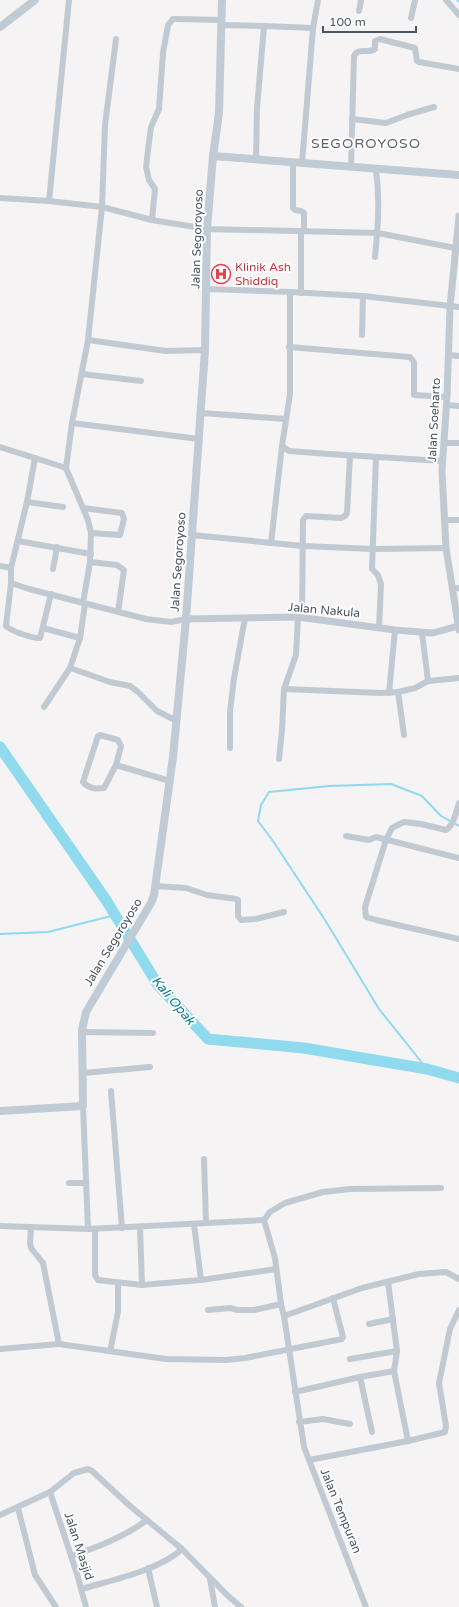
<svg xmlns="http://www.w3.org/2000/svg" width="459" height="1607" font-family="'Varela Round',sans-serif">
<style>
.lines{fill:none;stroke-linecap:round;stroke-linejoin:round}
.stream{stroke:#90daee;stroke-width:2}
.river{stroke:#90daee;stroke-width:11}
.minor{stroke:#c1cad2;stroke-width:6}
.tertiary{stroke:#c1cad2;stroke-width:7}
.secondary{stroke:#c1cbd6;stroke-width:8}
.labels{text-anchor:middle;stroke-width:4;stroke-linejoin:round;paint-order:stroke}
.street-label{font-size:12px;fill:#4a5661;stroke:#fff}
.health-label{font-size:12px;fill:#be3a42;stroke:#fff;text-anchor:start}
.water-label{font-size:13px;font-style:italic;fill:#0c7c9b;stroke:#fff}
.quarter-label{font-size:14px;letter-spacing:1px;fill:#5f6368;stroke:#fff}
</style>
<rect width="100%" height="100%" fill="#f5f3f3"/>
<g class="lines">
<g class="stream">
<path d="M457,0L459,2"/>
<path d="M0,934L48,932L115,915"/>
<path d="M427,1069L379,1009L325,920L273,841L258,821L261,805L269,792L329,786L391,784L422,796L441,816L459,826"/>
</g>
<path class="river" d="M0,747L106,900L158,985L208,1039L304,1048L427,1069L459,1078"/>
<g class="minor">
<path d="M446,0L459,15"/>
<path d="M359,11L361,0"/>
<path d="M411,18L415,0"/>
<path d="M221,25L264,26"/>
<path d="M352,119L386,123L407,115L434,107"/>
<path d="M256,159L257,108L264,26L313,28"/>
<path d="M293,162V208L295,210L301,211L304,213V231"/>
<path d="M302,163L313,28L318,0"/>
<path d="M351,167L354,56C358,47 368,54 375,49V41L380,39L415,48L417,61L419,62L459,69"/>
<path d="M0,198L49,201L102,207L152,220L207,229L378,233L455,248"/>
<path d="M49,201L69,0"/>
<path d="M152,220L155,189L149,180L146,167L149,142L151,127L159,109L163,53L168,25L173,19H177L221,20"/>
<path d="M375,257C378,227 380,199 376,169"/>
<path d="M206,289L290,292L363,296L459,307"/>
<path d="M301,293V231"/>
<path d="M362,335L363,296"/>
<path d="M88,340L166,351L205,350"/>
<path d="M289,347L410,357L414,362V395L447,397"/>
<path d="M448,355L459,356"/>
<path d="M82,374L141,381"/>
<path d="M447,405L459,406"/>
<path d="M201,413L286,419"/>
<path d="M72,423L199,439"/>
<path d="M444,443H459"/>
<path d="M282,446L289,451L329,454L443,461"/>
<path d="M0,447L35,458"/>
<path d="M376,457L372,569L378,575L381,584L379,628"/>
<path d="M27,502L63,507"/>
<path d="M83,508L122,513L124,519L120,535L91,533"/>
<path d="M445,520H459"/>
<path d="M192,535L303,546L373,549L446,548"/>
<path d="M18,541L91,554"/>
<path d="M271,543L282,446L290,394V292"/>
<path d="M90,562L117,565L124,570L118,612"/>
<path d="M0,566L11,568V583L29,589L146,619L171,622L186,619"/>
<path d="M11,568L27,502L35,458L66,468"/>
<path d="M53,569L57,547"/>
<path d="M11,583L6,626C11,631 34,639 40,638L51,594"/>
<path d="M452,589L459,588"/>
<path d="M83,603L90,562L91,533L88,520L66,468L72,423L88,340L102,207L105,125L116,39"/>
<path d="M302,618L303,520L306,516L341,518L345,516L347,513L350,456"/>
<path d="M43,628L80,638"/>
<path d="M422,633L428,681"/>
<path d="M70,668L110,682L130,686L138,692L157,711L177,721"/>
<path d="M284,689L381,693L398,692L415,688L428,681L459,678"/>
<path d="M398,692L404,735"/>
<path d="M389,693L395,630"/>
<path d="M44,707L70,668L80,638L85,604"/>
<path d="M100,735L118,740L121,746L116,765L104,788C96,789 89,789 83,782L98,736Z"/>
<path d="M230,748V711L234,678L245,618"/>
<path d="M279,759L282,730L284,689L296,655L298,617"/>
<path d="M116,765L170,781"/>
<path d="M459,803C456,812 454,825 446,830L421,824L404,822L392,828L386,840L365,907L366,917L376,920L459,939"/>
<path d="M346,836L369,840L376,837L459,858"/>
<path d="M155,886L186,888L207,895L236,899L238,900V916L241,920L256,919L284,912"/>
<path d="M82,1032L153,1033"/>
<path d="M83,1073L150,1067"/>
<path d="M111,1091L122,1228"/>
<path d="M83,1106L88,1229"/>
<path d="M204,1159L206,1223"/>
<path d="M69,1183H86"/>
<path d="M264,1220L270,1212L285,1203L323,1192L350,1189L441,1188"/>
<path d="M194,1224L201,1280"/>
<path d="M0,1226L88,1229L264,1220L275,1258L281,1304L284,1316L304,1447L366,1607"/>
<path d="M140,1227L142,1285"/>
<path d="M95,1229V1275L98,1280L142,1285L201,1280L276,1269"/>
<path d="M388,1282L397,1351L394,1371L408,1441"/>
<path d="M208,1310L230,1308L238,1310H254L281,1304"/>
<path d="M284,1316L362,1288L419,1274L446,1272L459,1279"/>
<path d="M369,1324L393,1319"/>
<path d="M59,1344L166,1359L226,1360L245,1358L342,1339L343,1337L333,1298"/>
<path d="M0,1349L59,1344L43,1263L31,1248L30,1243L31,1227"/>
<path d="M110,1351L118,1312V1283"/>
<path d="M350,1359L397,1351"/>
<path d="M360,1377L372,1432"/>
<path d="M295,1392L360,1377L394,1371"/>
<path d="M299,1422L323,1419L350,1424"/>
<path d="M309,1460L408,1441L445,1432L446,1426L439,1383L450,1329L459,1310"/>
<path d="M50,1492L77,1574L86,1607"/>
<path d="M18,1508L35,1575L56,1607"/>
<path d="M0,1515L50,1492L74,1473L88,1469L92,1471L130,1506L182,1549L227,1595L241,1607"/>
<path d="M71,1556C98,1547 124,1537 147,1520"/>
<path d="M148,1568L157,1607"/>
<path d="M210,1579L215,1607"/>
<path d="M82,1589C112,1580 160,1570 182,1549"/>
</g>
<g class="tertiary">
<path d="M459,216L450,307L447,397L442,471L446,548L459,630"/>
<path d="M186,619L298,617L395,630L433,633L458,626"/>
</g>
<g class="secondary">
<path d="M0,27L35,0"/>
<path d="M213,156L459,175"/>
<path d="M0,1111L83,1106L82,1030L86,1012L151,903L154,895L173,757L186,619L205,350L207,229L213,156L219,113L222,0"/>
</g>
</g>
<defs>
<symbol id="hospital-ring" viewBox="-11 -11 22 22"><circle r="9.5" fill="#fff" stroke="#e0444e" stroke-width="1.5"/><path d="M-5-5h3v3.5h4V-5h3V5h-3V1.5h-4V5h-3Z" fill="#e0444e"/></symbol>
</defs>
<g fill-rule="evenodd">
<use href="#hospital-ring" x="210" y="263" width="22" height="22"/>
</g>
<g class="labels">
<g class="street-label">
<text transform="translate(197 239) rotate(-88)" y="4">Jalan Segoroyoso</text>
<text transform="translate(434 420) rotate(-87)" y="4">Jalan Soeharto</text>
<text transform="translate(178 562) rotate(-86)" y="4">Jalan Segoroyoso</text>
<text transform="translate(324 610) rotate(5)" y="4">Jalan Nakula</text>
<text transform="translate(113 942) rotate(-59)" y="4">Jalan Segoroyoso</text>
<text transform="translate(341 1511) rotate(68)" y="4">Jalan Tempuran</text>
<text transform="translate(79 1546) rotate(72)" y="4">Jalan Masjid</text>
</g>
<g class="health-label">
<text x="235" y="271">Klinik Ash<tspan x="235" dy="14">Shiddiq</tspan></text>
</g>
<g class="water-label">
<text transform="translate(174 1000) rotate(50)" y="5">Kali Opak</text>
</g>
<g class="quarter-label">
<text x="366" y="148">SEGOROYOSO</text>
</g>
</g>
<path d="M323 26v6h93v-6" fill="none" stroke="#4a5661" stroke-width="2"/>
<text x="329" y="26" font-size="12" fill="#4a5661" stroke="#ffffff" stroke-width="3" paint-order="stroke">100 m</text>
</svg>
